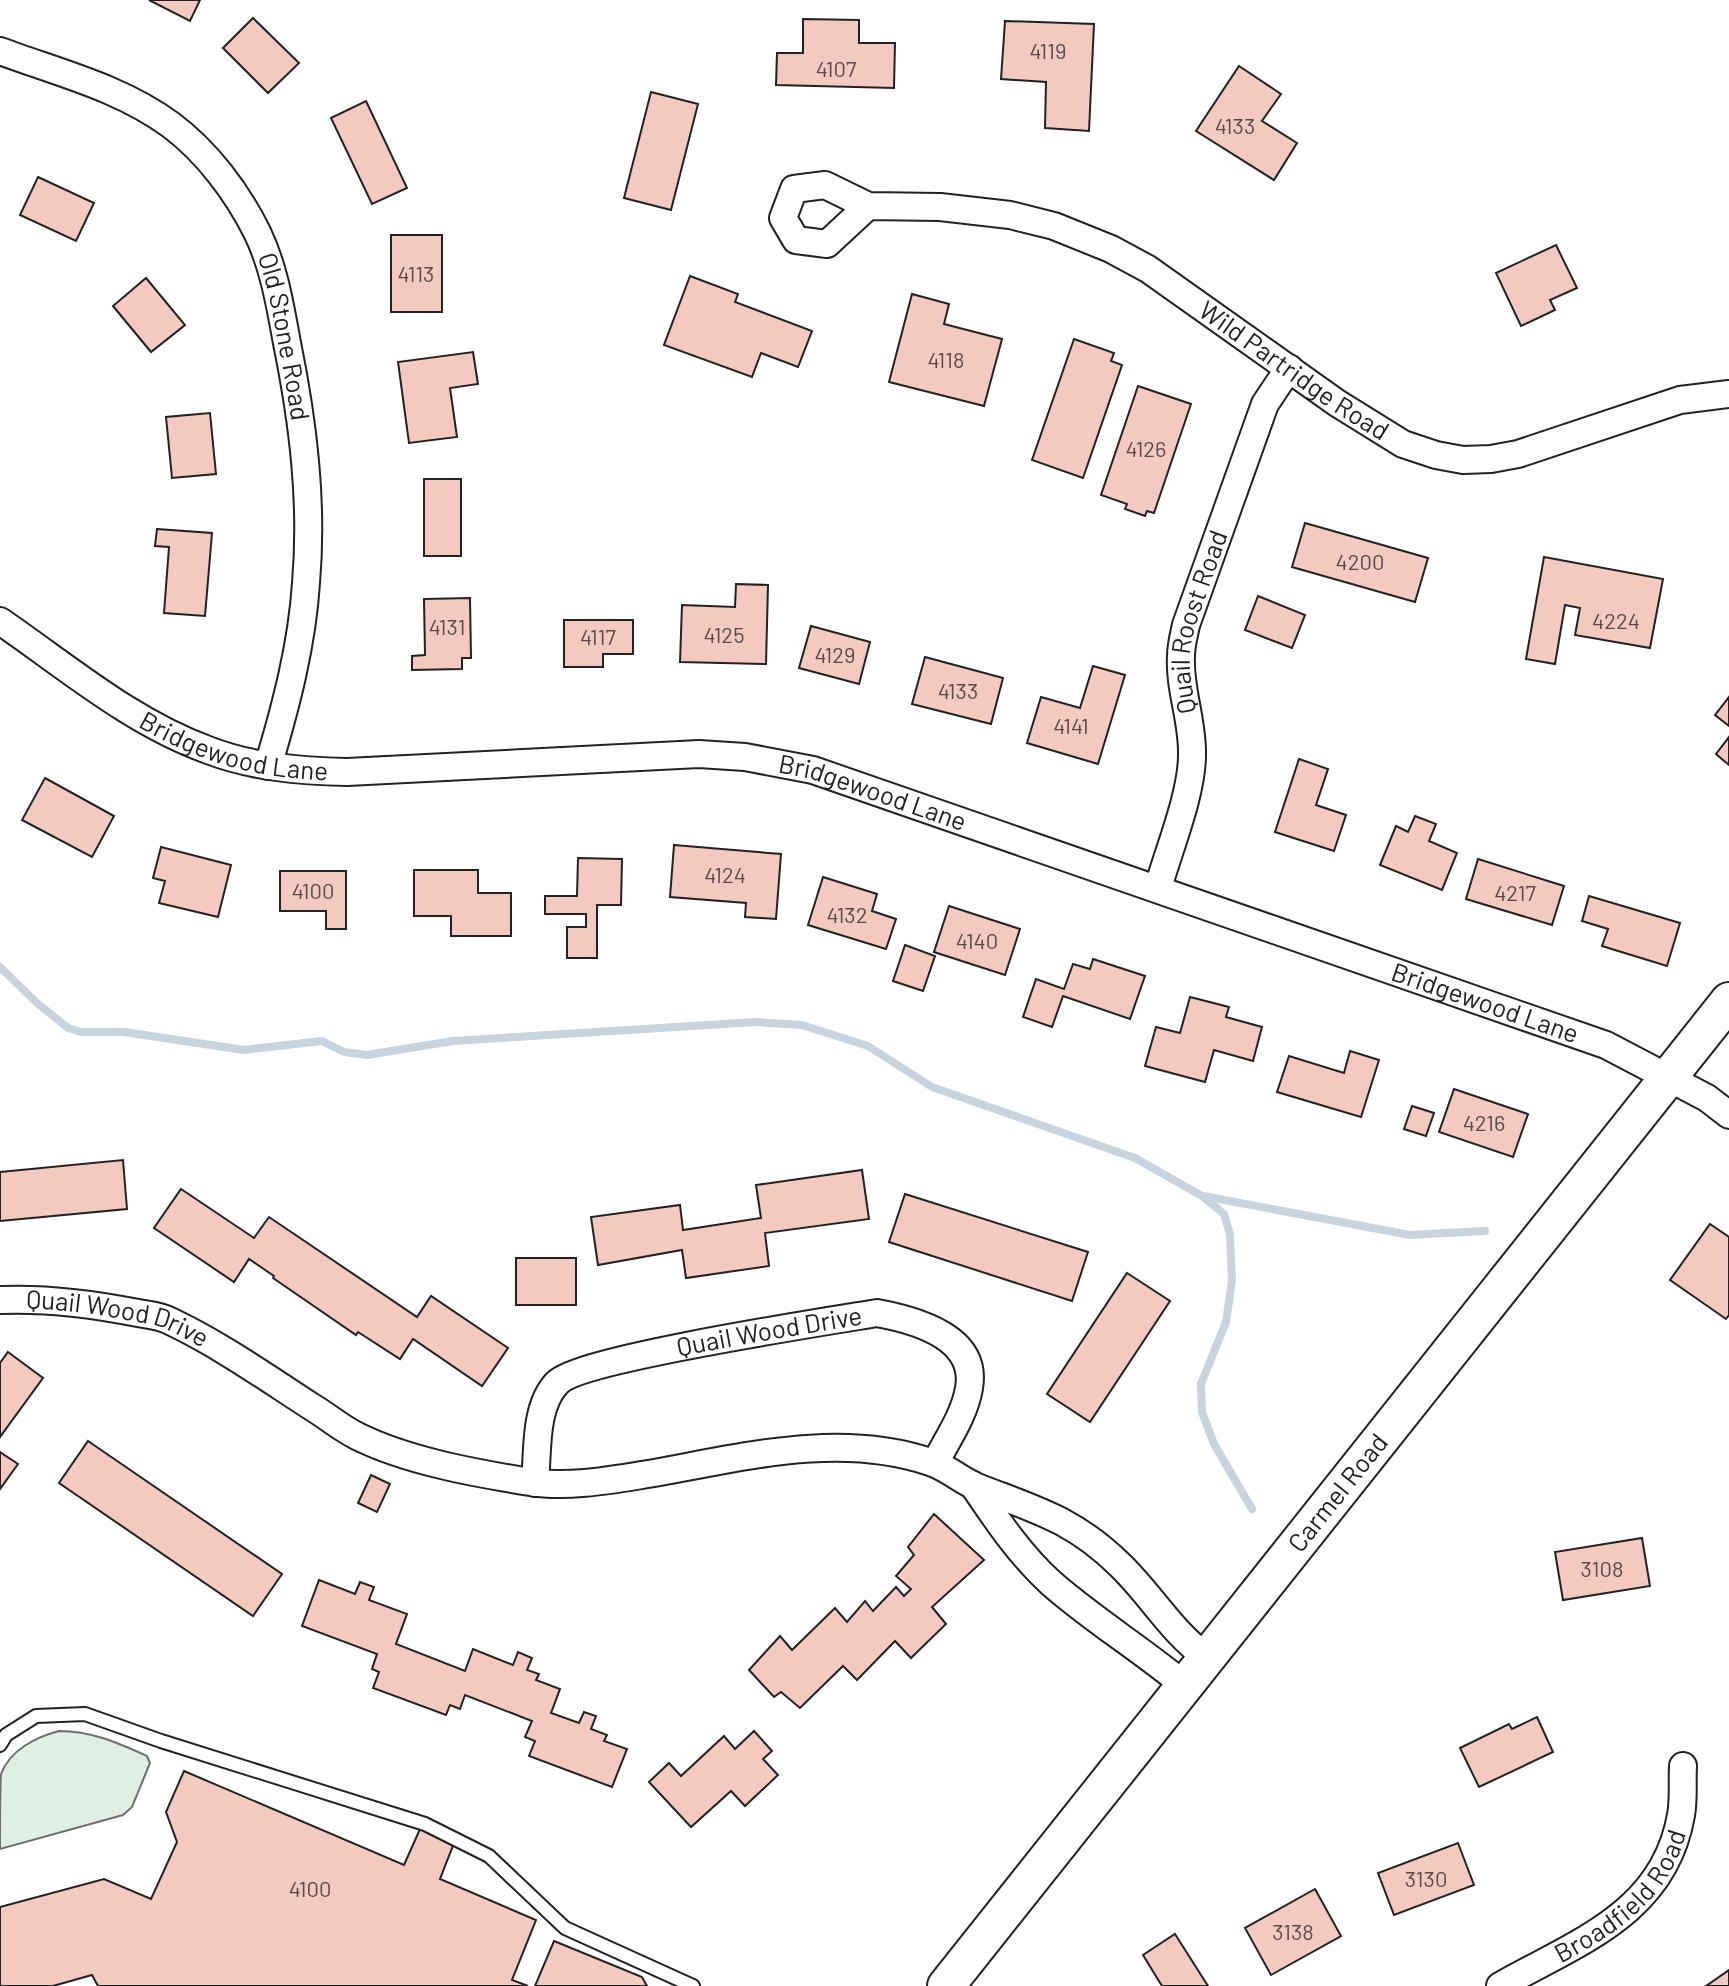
<svg xmlns="http://www.w3.org/2000/svg" width="1729" height="1986" font-family="Barlow,sans-serif">
<style>
.green{fill:#e0efe3;stroke:#6f6f6f;stroke-width:2}
.lines{fill:none;stroke-linecap:round;stroke-linejoin:round}
.stream{stroke:#c7d3dd;stroke-width:8}
.building{fill:#f3c9c0;stroke:#222;stroke-width:2}
.service-casing{stroke:#222;stroke-width:16}
.minor-casing{stroke:#222;stroke-width:30}
.secondary-casing{stroke:#222;stroke-width:40}
.service{stroke:#fff;stroke-width:12}
.minor{stroke:#fff;stroke-width:26}
.secondary{stroke:#fff;stroke-width:36}
.labels{text-anchor:middle;stroke-width:6;stroke-linejoin:round;paint-order:stroke}
.number-label{font-size:22px;fill:#564c4a}
.street-label{font-size:26px;fill:#222;stroke:#fff}
</style>
<rect width="100%" height="100%" fill="#fff"/>
<path class="green" d="M59,1731C92,1731 118,1743 147,1756L150,1763L132,1807L123,1815L0,1849C0,1832 0,1788 1,1774C10,1750 36,1737 59,1731Z"/>
<g class="lines">
<g class="stream">
<path d="M0,967L37,1003L68,1028L81,1032H124L244,1050L322,1041L344,1052L367,1055L453,1041L756,1022L802,1025L868,1046L932,1087L1135,1158L1202,1196L1224,1214L1230,1234L1232,1281L1226,1322L1201,1384L1202,1412L1214,1444L1252,1509"/>
<path d="M1203,1196L1410,1235L1485,1231"/>
</g>
</g>
<g class="building">
<path d="M149,0H200L190,21Z"/>
<path d="M253,18L299,63L268,93L223,48Z"/>
<path d="M803,19L859,20V43H895L894,88L776,85L777,53H803Z"/>
<path d="M1005,21L1094,24L1089,131L1045,128L1046,82L1001,79Z"/>
<path d="M1239,66L1281,94L1262,121L1297,143L1274,180L1196,131Z"/>
<path d="M651,92L698,104L671,210L624,198Z"/>
<path d="M366,101L407,188L372,204L331,118Z"/>
<path d="M38,177L94,203L76,241L20,215Z"/>
<rect x="391" y="235" width="51" height="77"/>
<path d="M1556,245L1577,288L1550,300L1555,310L1521,326L1496,273Z"/>
<path d="M690,276L738,294L735,302L812,331L798,367L761,353L752,377L664,345Z"/>
<path d="M146,278L185,325L151,352L113,306Z"/>
<path d="M912,294L949,304L944,324L1002,339L984,406L889,382Z"/>
<path d="M1074,339L1114,353L1111,361L1122,365L1083,478L1032,460Z"/>
<path d="M473,352L478,384L450,388L457,437L409,443L398,362Z"/>
<path d="M1138,386L1191,404L1154,513L1147,511L1145,516L1125,509L1127,504L1101,495Z"/>
<path d="M210,413L216,474L172,478L166,417Z"/>
<rect x="424" y="479" width="37" height="77"/>
<path d="M1305,523L1428,558L1415,602L1292,567Z"/>
<path d="M157,529L212,533L205,616L164,613L169,547L155,546Z"/>
<path d="M1544,557L1663,579L1650,648L1575,635L1580,608L1565,605L1555,664L1526,659Z"/>
<path d="M736,584L768,585L766,664L680,662L682,605L735,607Z"/>
<path d="M1258,596L1305,615L1292,648L1245,630Z"/>
<path d="M470,598L471,658H462V669L412,670V656L425,655L424,599Z"/>
<path d="M564,620H633V654H603V667H564Z"/>
<path d="M811,626L870,642L859,684L799,668Z"/>
<path d="M925,657L1003,678L991,724L912,704Z"/>
<path d="M1093,666L1125,675L1098,764L1027,743L1041,697L1080,708Z"/>
<path d="M1729,697V726L1715,715Z"/>
<path d="M1729,737V765L1716,754Z"/>
<path d="M1299,759L1328,769L1316,805L1346,815L1334,851L1275,832Z"/>
<path d="M45,778L114,816L92,857L22,820Z"/>
<path d="M1415,816L1436,824L1429,841L1457,853L1442,890L1380,865L1396,826L1408,832Z"/>
<path d="M674,845L781,854L776,919L745,917L746,903L670,897Z"/>
<path d="M161,847L231,865L218,917L159,903L165,881L153,878Z"/>
<path d="M578,858L622,859L621,905H597V958H567V927H586V914H545V896H577Z"/>
<path d="M1478,859L1564,886L1552,925L1466,899Z"/>
<path d="M414,870H478V893H511V936H451V916H414Z"/>
<path d="M280,871H346V929H326V911H280Z"/>
<path d="M823,877L877,894L872,911L896,919L886,949L808,925Z"/>
<path d="M1589,896L1680,923L1667,966L1602,946L1608,929L1582,921Z"/>
<path d="M949,906L1020,929L1005,975L934,952Z"/>
<path d="M905,945L935,956L923,991L893,981Z"/>
<path d="M1093,959L1145,976L1130,1019L1063,996L1052,1027L1023,1017L1036,979L1064,989L1073,964L1090,969Z"/>
<path d="M1190,997L1229,1007L1226,1017L1262,1027L1253,1061L1214,1050L1205,1082L1145,1066L1156,1027L1180,1033Z"/>
<path d="M1350,1051L1379,1060L1361,1117L1277,1092L1289,1056L1344,1073Z"/>
<path d="M1454,1089L1528,1114L1513,1157L1439,1132Z"/>
<path d="M1412,1106L1434,1113L1426,1136L1404,1129Z"/>
<path d="M123,1160L127,1209L0,1221V1172Z"/>
<path d="M862,1170L869,1219L765,1233L769,1266L686,1278L682,1250L598,1265L591,1217L680,1205L683,1230L761,1218L756,1185Z"/>
<path d="M181,1189L254,1238L269,1217L417,1317L431,1296L508,1348L482,1386L413,1339L400,1359L358,1332L356,1335L273,1278L274,1276L249,1259L234,1282L154,1228Z"/>
<path d="M905,1194L1088,1252L1072,1301L889,1242Z"/>
<path d="M1710,1224L1729,1237V1315L1726,1319L1670,1280Z"/>
<rect x="516" y="1258" width="60" height="47"/>
<path d="M1127,1273L1170,1301L1090,1422L1047,1394Z"/>
<path d="M8,1352L43,1378L0,1437V1363Z"/>
<path d="M88,1441L282,1574L253,1616L59,1483Z"/>
<path d="M0,1452L18,1464L0,1489Z"/>
<path d="M371,1475L390,1484L377,1512L358,1503Z"/>
<path d="M934,1514L984,1560L932,1607L946,1624L911,1658L895,1641L857,1680L843,1666L800,1708L781,1692L774,1697L749,1670L780,1636L792,1650L835,1608L847,1622L865,1601L873,1611L896,1587L904,1596L911,1589L896,1576L914,1555L908,1547Z"/>
<path d="M1642,1538L1650,1586L1563,1600L1555,1552Z"/>
<path d="M319,1580L355,1594L360,1582L374,1587L369,1600L407,1614L396,1644L465,1671L473,1649L513,1665L518,1652L532,1658L527,1670L539,1674L536,1680L560,1689L551,1713L579,1723L584,1712L596,1716L591,1729L607,1735L604,1741L627,1749L612,1787L529,1756L535,1741L525,1737L532,1721L465,1695L460,1709L450,1705L446,1715L373,1688L379,1672L372,1669L377,1654L302,1626Z"/>
<path d="M1537,1717L1553,1752L1479,1787L1460,1748L1509,1724L1512,1729Z"/>
<path d="M754,1731L772,1751L763,1759L778,1775L745,1806L731,1791L691,1827L649,1782L669,1763L681,1776L724,1736L735,1749Z"/>
<path d="M184,1771L404,1865L420,1829L454,1843L440,1879L536,1920L512,1980L528,1986H98L92,1975L53,1986H0V1907L104,1879L151,1899L177,1842L166,1812Z"/>
<path d="M1458,1843L1474,1885L1394,1915L1378,1873Z"/>
<path d="M1315,1889L1341,1936L1271,1975L1245,1928Z"/>
<path d="M1175,1934L1208,1986H1162L1143,1955Z"/>
<path d="M554,1941L642,1977L647,1986H535Z"/>
<path d="M1729,1970V1986H1706Z"/>
</g>
<g class="lines">
<defs>
<path id="service" d="M0,1745L6,1735L36,1716L85,1714L161,1741L425,1824L489,1856L565,1928L693,1986"/>
<g id="minor">
<path id="s1" d="M0,51C59,73 119,87 171,125C207,152 237,192 257,232C274,267 280,305 287,343C303,422 313,502 306,583C302,645 286,706 268,766"/>
<path id="s2" d="M868,206L827,244L796,240L783,218L794,189L825,185L868,206L940,207L1010,215L1054,226L1111,249L1148,269L1337,403L1403,444L1436,455L1463,460L1491,459L1518,454L1680,400L1729,394"/>
<path id="s3" d="M0,621C67,667 131,722 208,750C252,767 300,771 347,772L699,754L745,757L813,770L1606,1045L1707,1098L1729,1115"/>
<path id="s4" d="M1158,888C1169,849 1192,794 1192,755C1193,721 1179,689 1181,656C1181,645 1184,635 1186,625L1265,404L1289,368"/>
<path id="s5" d="M0,1300C47,1298 93,1304 138,1313C149,1315 161,1316 170,1321C219,1344 267,1378 312,1407C327,1416 341,1428 357,1436C407,1461 475,1473 530,1482C568,1488 611,1480 648,1474C740,1458 838,1431 930,1462C947,1467 960,1480 977,1487C1036,1510 1073,1519 1120,1565C1152,1596 1169,1629 1206,1657"/>
<path id="s6" d="M535,1483C538,1452 534,1407 557,1383C579,1359 829,1321 877,1313C915,1320 978,1337 969,1388C965,1414 947,1440 935,1463"/>
<path d="M973,1485C996,1519 1020,1555 1051,1583C1093,1620 1141,1649 1184,1685"/>
<path id="s7" d="M1500,1986C1577,1942 1664,1914 1681,1815C1684,1799 1682,1782 1683,1766"/>
</g>
<g id="secondary">
<path id="s8" d="M946,1986L1729,1001"/>
</g>
</defs>
<use href="#service" class="service-casing"/>
<use href="#minor" class="minor-casing"/>
<use href="#secondary" class="secondary-casing"/>
<use href="#service" class="service"/>
<use href="#minor" class="minor"/>
<use href="#secondary" class="secondary"/>
</g>
<g class="labels">
<g class="number-label">
<text x="1048" y="59">4119</text>
<text x="836" y="77">4107</text>
<text x="1235" y="134">4133</text>
<text x="416" y="282">4113</text>
<text x="946" y="368">4118</text>
<text x="1146" y="457">4126</text>
<text x="1360" y="570">4200</text>
<text x="1616" y="629">4224</text>
<text x="447" y="635">4131</text>
<text x="724" y="643">4125</text>
<text x="598" y="645">4117</text>
<text x="835" y="663">4129</text>
<text x="958" y="699">4133</text>
<text x="1071" y="734">4141</text>
<text x="725" y="883">4124</text>
<text x="313" y="899">4100</text>
<text x="1515" y="901">4217</text>
<text x="847" y="923">4132</text>
<text x="977" y="949">4140</text>
<text x="1484" y="1131">4216</text>
<text x="1602" y="1577">3108</text>
<text x="1426" y="1887">3130</text>
<text x="310" y="1897">4100</text>
<text x="1293" y="1940">3138</text>
</g>
<g class="street-label">
<text dy="9" stroke="none"><textPath href="#s1" startOffset="434">Old Stone Road</textPath></text>
<text dy="9" stroke="none"><textPath href="#s2" startOffset="692">Wild Partridge Road</textPath></text>
<text dy="9" stroke="none"><textPath href="#s4" startOffset="274">Quail Roost Road</textPath></text>
<text dy="9" stroke="none"><textPath href="#s3" startOffset="270">Bridgewood Lane</textPath></text>
<text dy="9" stroke="none"><textPath href="#s3" startOffset="918">Bridgewood Lane</textPath></text>
<text dy="9" stroke="none"><textPath href="#s3" startOffset="1566">Bridgewood Lane</textPath></text>
<text dy="9" stroke="none"><textPath href="#s5" startOffset="120">Quail Wood Drive</textPath></text>
<text dy="9" stroke="none"><textPath href="#s6" startOffset="324">Quail Wood Drive</textPath></text>
<text dy="9" stroke="none"><textPath href="#s8" startOffset="630">Carmel Road</textPath></text>
<text dy="9" stroke="none"><textPath href="#s7" startOffset="154">Broadfield Road</textPath></text>
</g>
</g>
</svg>
